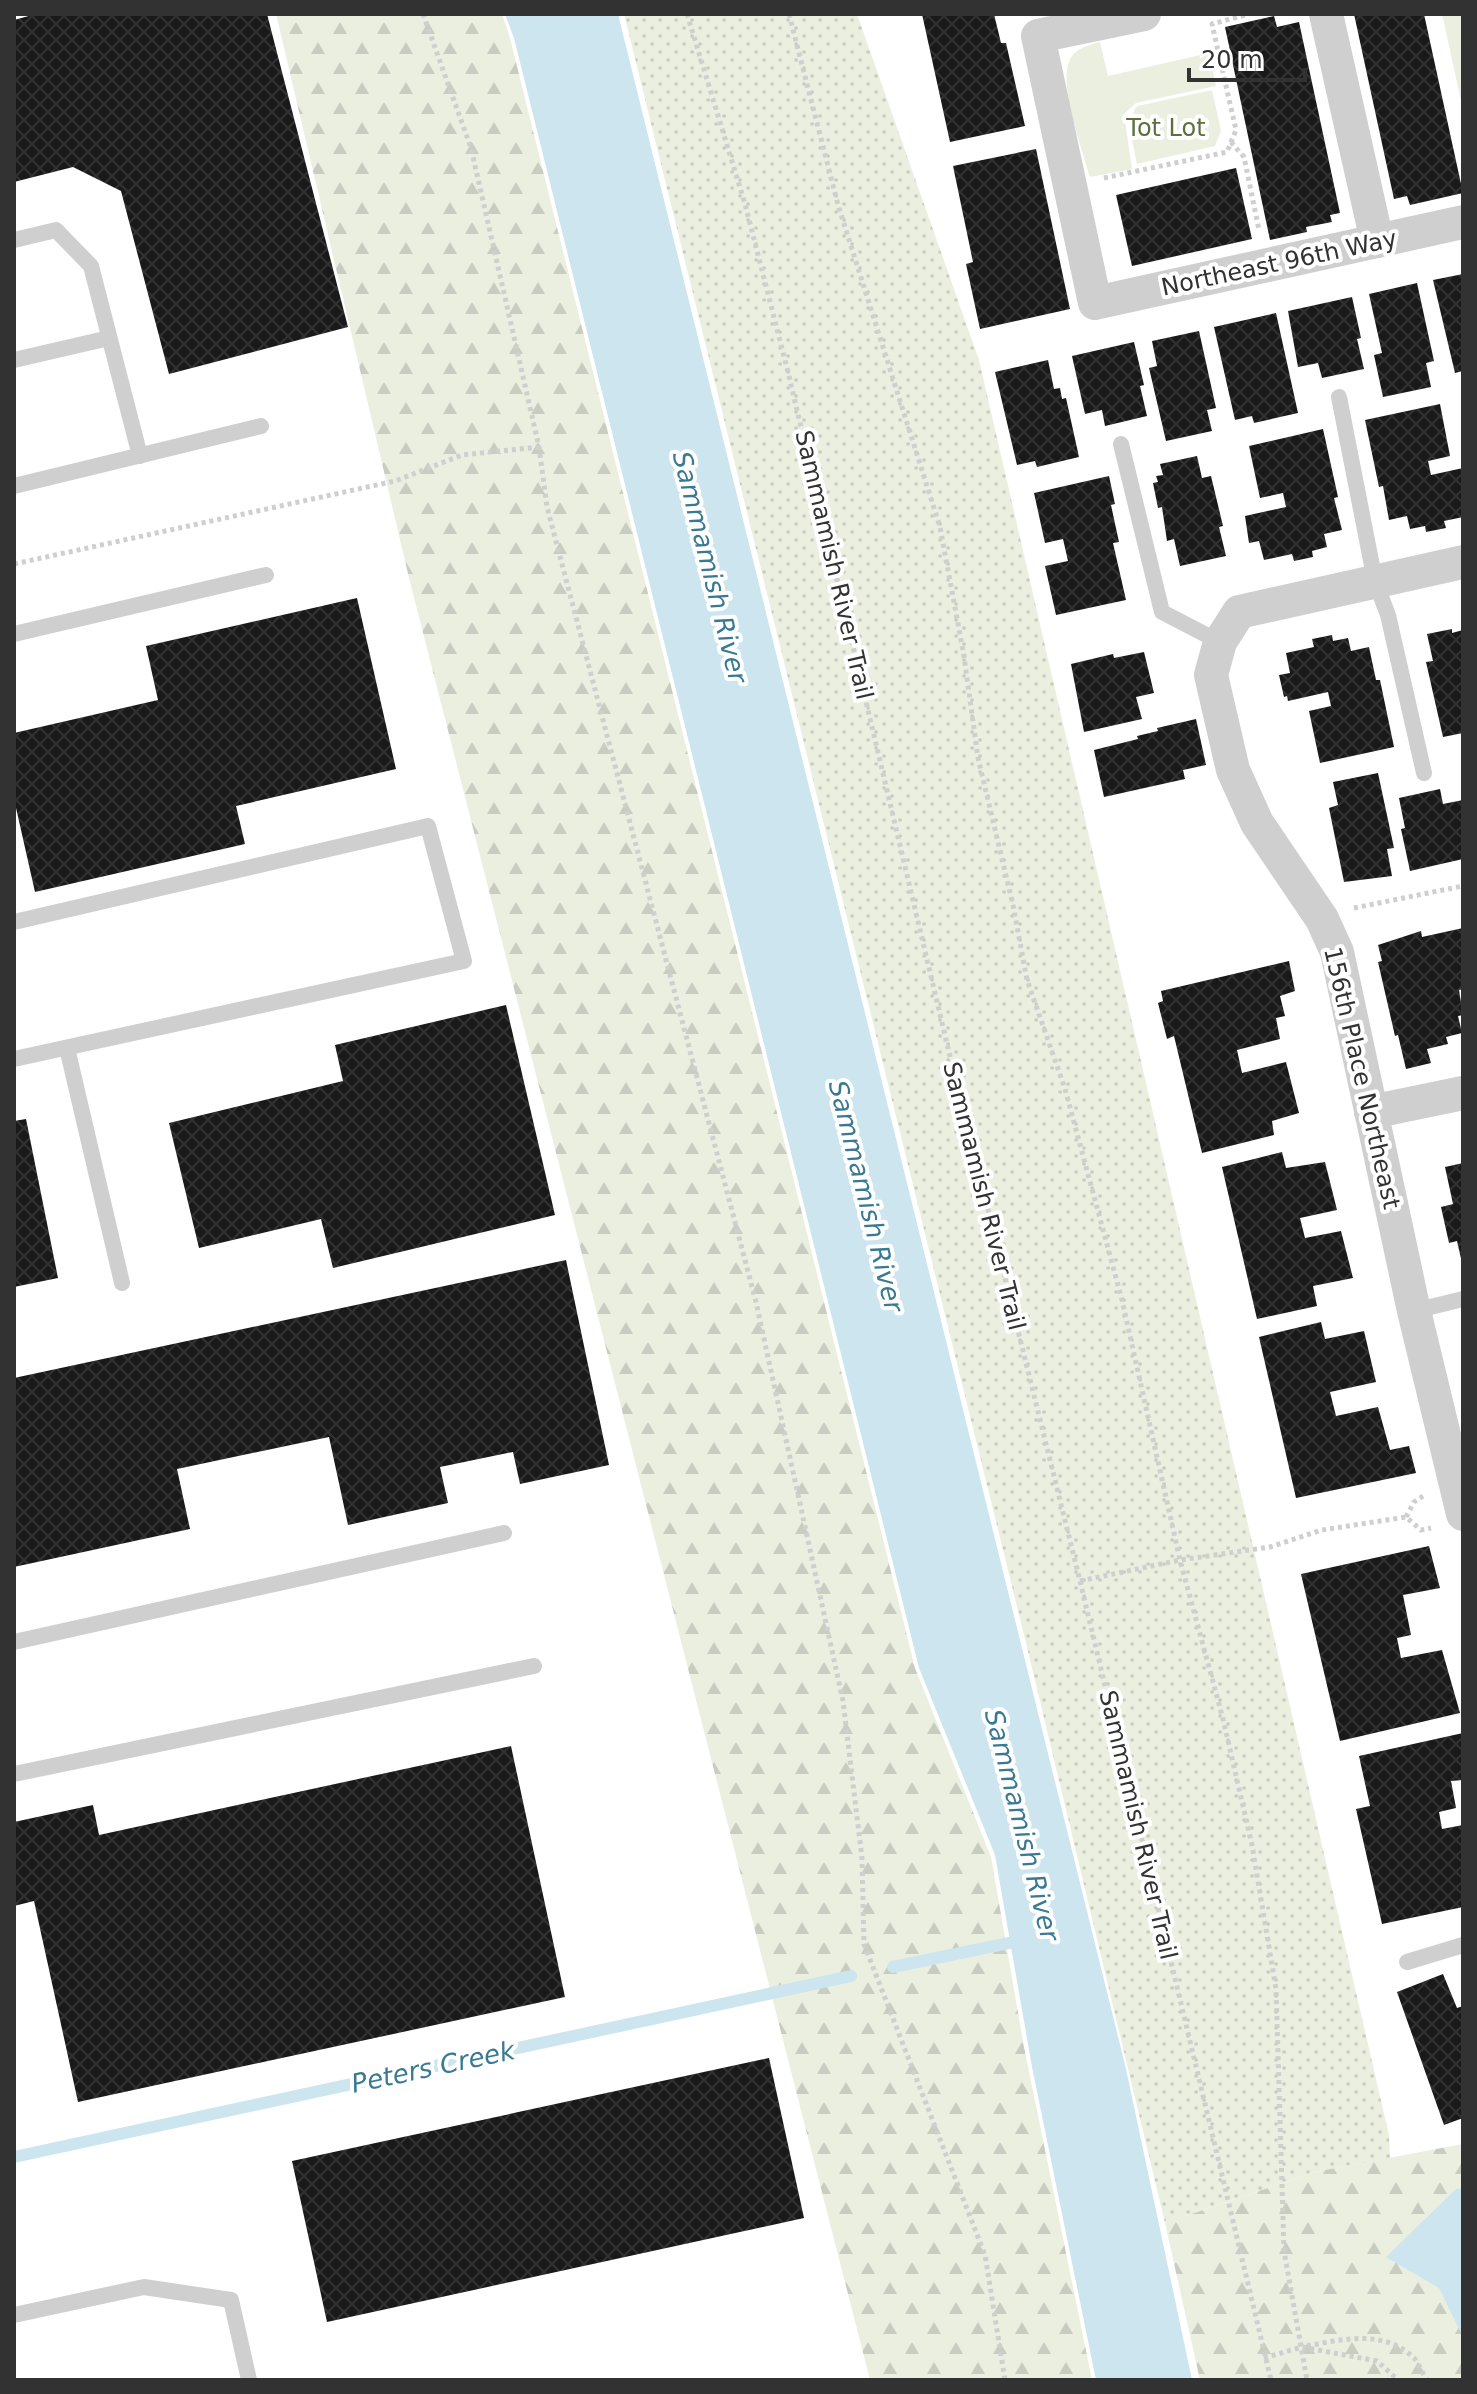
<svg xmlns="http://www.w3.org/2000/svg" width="1477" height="2394" font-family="'DejaVu Sans',sans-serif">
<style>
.grass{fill:url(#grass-dots)}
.forest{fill:url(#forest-firs)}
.green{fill:#eaefe0}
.water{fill:#cce5ef}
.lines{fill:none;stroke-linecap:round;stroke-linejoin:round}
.stream{stroke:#cce5ef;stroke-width:12}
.building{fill:url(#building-cross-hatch)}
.path{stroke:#cfcfcf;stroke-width:5;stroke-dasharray:4 4;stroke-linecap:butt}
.service{stroke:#cfcfcf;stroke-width:16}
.minor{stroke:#cfcfcf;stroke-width:34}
.labels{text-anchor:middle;stroke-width:8;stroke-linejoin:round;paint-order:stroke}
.park-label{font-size:24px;fill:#5b703c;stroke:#fff}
.street-label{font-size:24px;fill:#323232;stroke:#fff}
.water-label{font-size:26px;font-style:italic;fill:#397a92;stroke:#fff}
</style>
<defs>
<pattern id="grass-dots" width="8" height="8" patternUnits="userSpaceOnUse" patternTransform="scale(2)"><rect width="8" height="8" fill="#eaefe0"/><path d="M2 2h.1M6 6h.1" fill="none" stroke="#c9cdc1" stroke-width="1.8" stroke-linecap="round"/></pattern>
<pattern id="forest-firs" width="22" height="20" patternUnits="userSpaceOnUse" patternTransform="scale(2)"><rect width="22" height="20" fill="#eaefe0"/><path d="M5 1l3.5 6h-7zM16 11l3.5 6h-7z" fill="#c9cdc1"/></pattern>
<pattern id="building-cross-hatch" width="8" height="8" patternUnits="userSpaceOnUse" patternTransform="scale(2)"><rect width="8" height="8" fill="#191919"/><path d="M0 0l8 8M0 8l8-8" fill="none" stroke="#323232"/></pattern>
</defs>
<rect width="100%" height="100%" fill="#fff"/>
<path class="grass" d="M624,14H857L979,360L1389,2135L1390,2158L1314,2172L1165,2223L1027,1647Z"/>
<g class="forest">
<path d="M276,14H502L510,38L915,1668L991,1857L1024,2047L1092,2380H870L410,582Z"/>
<path d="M1463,2144V2380H1200L1165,2223L1314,2172Z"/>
</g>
<g class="green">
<path d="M1442,14H1463V110Z"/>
<path d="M1100,42L1108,76L1209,53L1216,86L1136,103L1124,114L1132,169L1090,177C1083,150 1055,79 1072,56C1079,47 1090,45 1100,42Z"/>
<path d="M1212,90L1221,131L1215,146L1137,164C1134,146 1125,121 1137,106Z"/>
</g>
<g class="water">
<path d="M505,14H618L1126,2069L1192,2380H1096L1032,2067L995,1855L919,1668L514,38Z"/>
<path d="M1463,2188V2337L1439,2288L1386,2257L1456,2189Z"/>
</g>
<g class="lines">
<g class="stream">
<path d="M893,1967L1024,1940"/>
<path d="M14,2157L851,1976"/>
</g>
</g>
<g class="building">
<path d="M36,14H267L348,327L169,374L121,191L73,167L14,182V20Z"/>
<path d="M922,14H994L1001,43H1006L1025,126L950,142Z"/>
<path d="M1354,14H1424L1463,193L1410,205L1407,196L1394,199Z"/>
<path d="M1274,16L1277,27L1299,22L1340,213L1330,215L1332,222L1306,227L1307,232L1270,240L1225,27Z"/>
<path d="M1036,149L1070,309L980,329L966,264L973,262L953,166Z"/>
<path d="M1236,168L1252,239L1132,266L1116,195Z"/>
<path d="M1463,274V371L1455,373L1433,280Z"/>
<path d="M1417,283L1434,361L1426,363L1431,387L1383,397L1374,355L1382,353L1369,294Z"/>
<path d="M1352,297L1361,338L1357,339L1364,369L1322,378L1318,363L1298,367L1288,311Z"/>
<path d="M1276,313L1298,413L1254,423L1252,416L1235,420L1214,327Z"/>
<path d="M1199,331L1216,408L1207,410L1212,431L1166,441L1149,368L1157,366L1152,341Z"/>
<path d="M1134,342L1144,385L1140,386L1147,416L1105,426L1102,410L1085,414L1072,356Z"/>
<path d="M1048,360L1054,389L1060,388L1062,399L1066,398L1079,457L1037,467L1035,461L1017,465L995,372Z"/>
<path d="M1440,404L1450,456L1428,461L1431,475L1463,468V517L1444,521L1446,528L1426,532L1425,526L1410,529L1407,516L1389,520L1383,486L1379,487L1365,420Z"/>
<path d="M1323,429L1338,497L1334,498L1342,530L1324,534L1327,547L1312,551L1313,557L1294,561L1292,554L1264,560L1259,541L1249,543L1245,516L1286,507L1283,493L1260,498L1249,446Z"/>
<path d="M1197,456L1202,478L1211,476L1223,526L1219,527L1226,556L1180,566L1174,539L1167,541L1162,507L1158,508L1153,483L1158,482L1156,476L1163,475L1160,464Z"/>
<path d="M1109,476L1115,504L1111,505L1119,542L1113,543L1126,600L1056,615L1045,566L1068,561L1063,539L1045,543L1034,493Z"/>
<path d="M357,598L396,769L236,806L245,844L35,892L14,799V733L158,700L146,646Z"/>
<path d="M1452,629V633L1463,630V733L1443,737L1426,662L1433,661L1427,634Z"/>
<path d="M1332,635L1333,641L1348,638L1351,651L1369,647L1376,680H1380L1394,747L1320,763L1309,711L1331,706L1328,692L1288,701L1287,696L1284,697L1279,675L1290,673L1286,653L1314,647L1312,639Z"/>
<path d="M1144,652L1154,693L1136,697L1142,719L1084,732L1071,664L1113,654L1114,658Z"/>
<path d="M1196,719L1206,765L1183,770L1185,779L1104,797L1094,750L1138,739L1137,736L1158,731L1157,728Z"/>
<path d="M1378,773L1394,848L1387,849L1392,876L1344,882L1329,808L1338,805L1333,782Z"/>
<path d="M1440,789L1443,804L1463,800V859L1410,871L1401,829L1405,828L1399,798Z"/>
<path d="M1463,928V989L1459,990L1463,1015L1458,1016L1462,1033L1446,1037L1448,1044L1427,1049L1431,1063L1406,1069L1398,1035L1395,1036L1378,962L1382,961L1378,945L1421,931L1422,937Z"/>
<path d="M1289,961L1295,991L1280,996L1285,1016L1276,1018L1280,1039L1237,1050L1242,1073L1286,1062L1299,1113L1272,1121L1274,1135L1202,1153L1174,1036L1167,1039L1158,1003L1163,1001L1161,991Z"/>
<path d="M506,1005L555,1215L333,1268L321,1219L199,1248L169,1123L343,1081L335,1045Z"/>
<path d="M26,1119L58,1278L14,1287V1121Z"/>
<path d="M1282,1152L1286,1168L1325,1162L1337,1210L1300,1218L1305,1238L1341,1231L1353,1278L1313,1286L1317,1306L1257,1319L1222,1167Z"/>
<path d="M1463,1163V1263H1462L1457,1241L1449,1243L1441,1207L1453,1204L1445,1167Z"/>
<path d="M566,1260L609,1465L520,1484L513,1452L440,1467L448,1503L348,1525L329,1437L177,1469L190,1529L14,1567V1378Z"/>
<path d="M1321,1322L1325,1339L1364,1331L1376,1382L1330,1392L1336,1416L1378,1407L1390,1450L1409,1446L1416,1473L1296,1498L1259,1337Z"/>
<path d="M1429,1546L1440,1588L1403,1595L1411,1635L1397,1638L1401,1658L1442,1650L1460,1713L1340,1741L1301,1574Z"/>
<path d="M1463,1733V1780L1451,1781L1456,1808L1439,1812L1442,1829L1463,1825V1907L1382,1924L1356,1809L1370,1806L1359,1756Z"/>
<path d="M511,1746L565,1997L78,2102L34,1901L14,1906V1822L93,1805L99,1835Z"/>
<path d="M1443,1974L1457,2008L1463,2006V2118L1444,2125L1397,1992Z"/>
<path d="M769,2058L804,2218L327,2322L292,2161Z"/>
</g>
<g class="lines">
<g class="path">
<path d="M423,14L471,148L539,447L547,507L756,1302L843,1701L862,1858L864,1944L985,2255L1005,2380"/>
<path d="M687,14L745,204L788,372L947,1044L1080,1581L1271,2380"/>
<path d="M789,14L838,205L940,527L964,656L978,758L1013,905L1027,980L1065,1089L1122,1300L1180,1560L1223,1719L1252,1845L1276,1989L1284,2251L1307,2380"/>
<path d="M1231,142L1244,157L1259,230"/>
<path d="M1104,178L1227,152L1236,130L1212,24L1249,14"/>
<path d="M14,564L395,481L462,455L539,447"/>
<path d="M1354,908L1463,886"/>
<path d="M1406,1517L1414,1502L1423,1496"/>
<path d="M1080,1581L1180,1560L1270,1547L1322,1530L1406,1517L1421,1530L1431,1528"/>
<path d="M1307,2346C1343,2339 1384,2329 1414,2358C1419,2364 1423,2374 1427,2380"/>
<path d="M1264,2358L1302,2347L1377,2361L1398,2380"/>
</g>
<g class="service">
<path d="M14,240L56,230L91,266L140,456"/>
<path d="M14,360L109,338"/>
<path d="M1339,397L1375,581L1388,615L1424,773"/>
<path d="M1121,444L1162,612L1220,642"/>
<path d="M14,486L261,426"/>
<path d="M14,634L266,575"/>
<path d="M14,922L428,826L464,961L14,1059"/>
<path d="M67,1048L122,1283"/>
<path d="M1414,1311L1463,1299"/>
<path d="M14,1642L504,1533"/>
<path d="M14,1774L534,1666"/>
<path d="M1407,1962L1463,1945"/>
<path d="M14,2315L144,2287L231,2300L249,2380"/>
</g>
<g class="minor">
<path d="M1144,14L1038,36L1095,303L1463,222"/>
<path d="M1326,14L1377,241"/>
<path d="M1463,562L1239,612L1220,642L1211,675L1233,770L1257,823L1322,919L1337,952L1414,1311L1463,1514"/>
<path d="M1371,1112L1463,1093"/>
</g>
</g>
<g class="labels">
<g class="park-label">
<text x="1166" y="136">Tot Lot</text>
</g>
<g class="street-label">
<text transform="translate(1279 263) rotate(-12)" y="8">Northeast 96th Way</text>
<text transform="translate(834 565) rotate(77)" y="8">Sammamish River Trail</text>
<text transform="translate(1362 1078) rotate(77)" y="8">156th Place Northeast</text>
<text transform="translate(984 1196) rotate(76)" y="8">Sammamish River Trail</text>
<text transform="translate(1138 1825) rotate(77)" y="8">Sammamish River Trail</text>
</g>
<g class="water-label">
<text transform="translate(710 567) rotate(76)" y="9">Sammamish River</text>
<text transform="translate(866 1196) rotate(76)" y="9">Sammamish River</text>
<text transform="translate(1022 1825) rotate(76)" y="9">Sammamish River</text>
<text transform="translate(433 2067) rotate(-12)" y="9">Peters Creek</text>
</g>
</g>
<rect width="1477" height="2394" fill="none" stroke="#323232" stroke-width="32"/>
<path d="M1189 68v12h116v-12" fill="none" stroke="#323232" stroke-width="4"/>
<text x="1201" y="68" font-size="24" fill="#323232" stroke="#ffffff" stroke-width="6" paint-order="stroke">20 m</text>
</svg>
